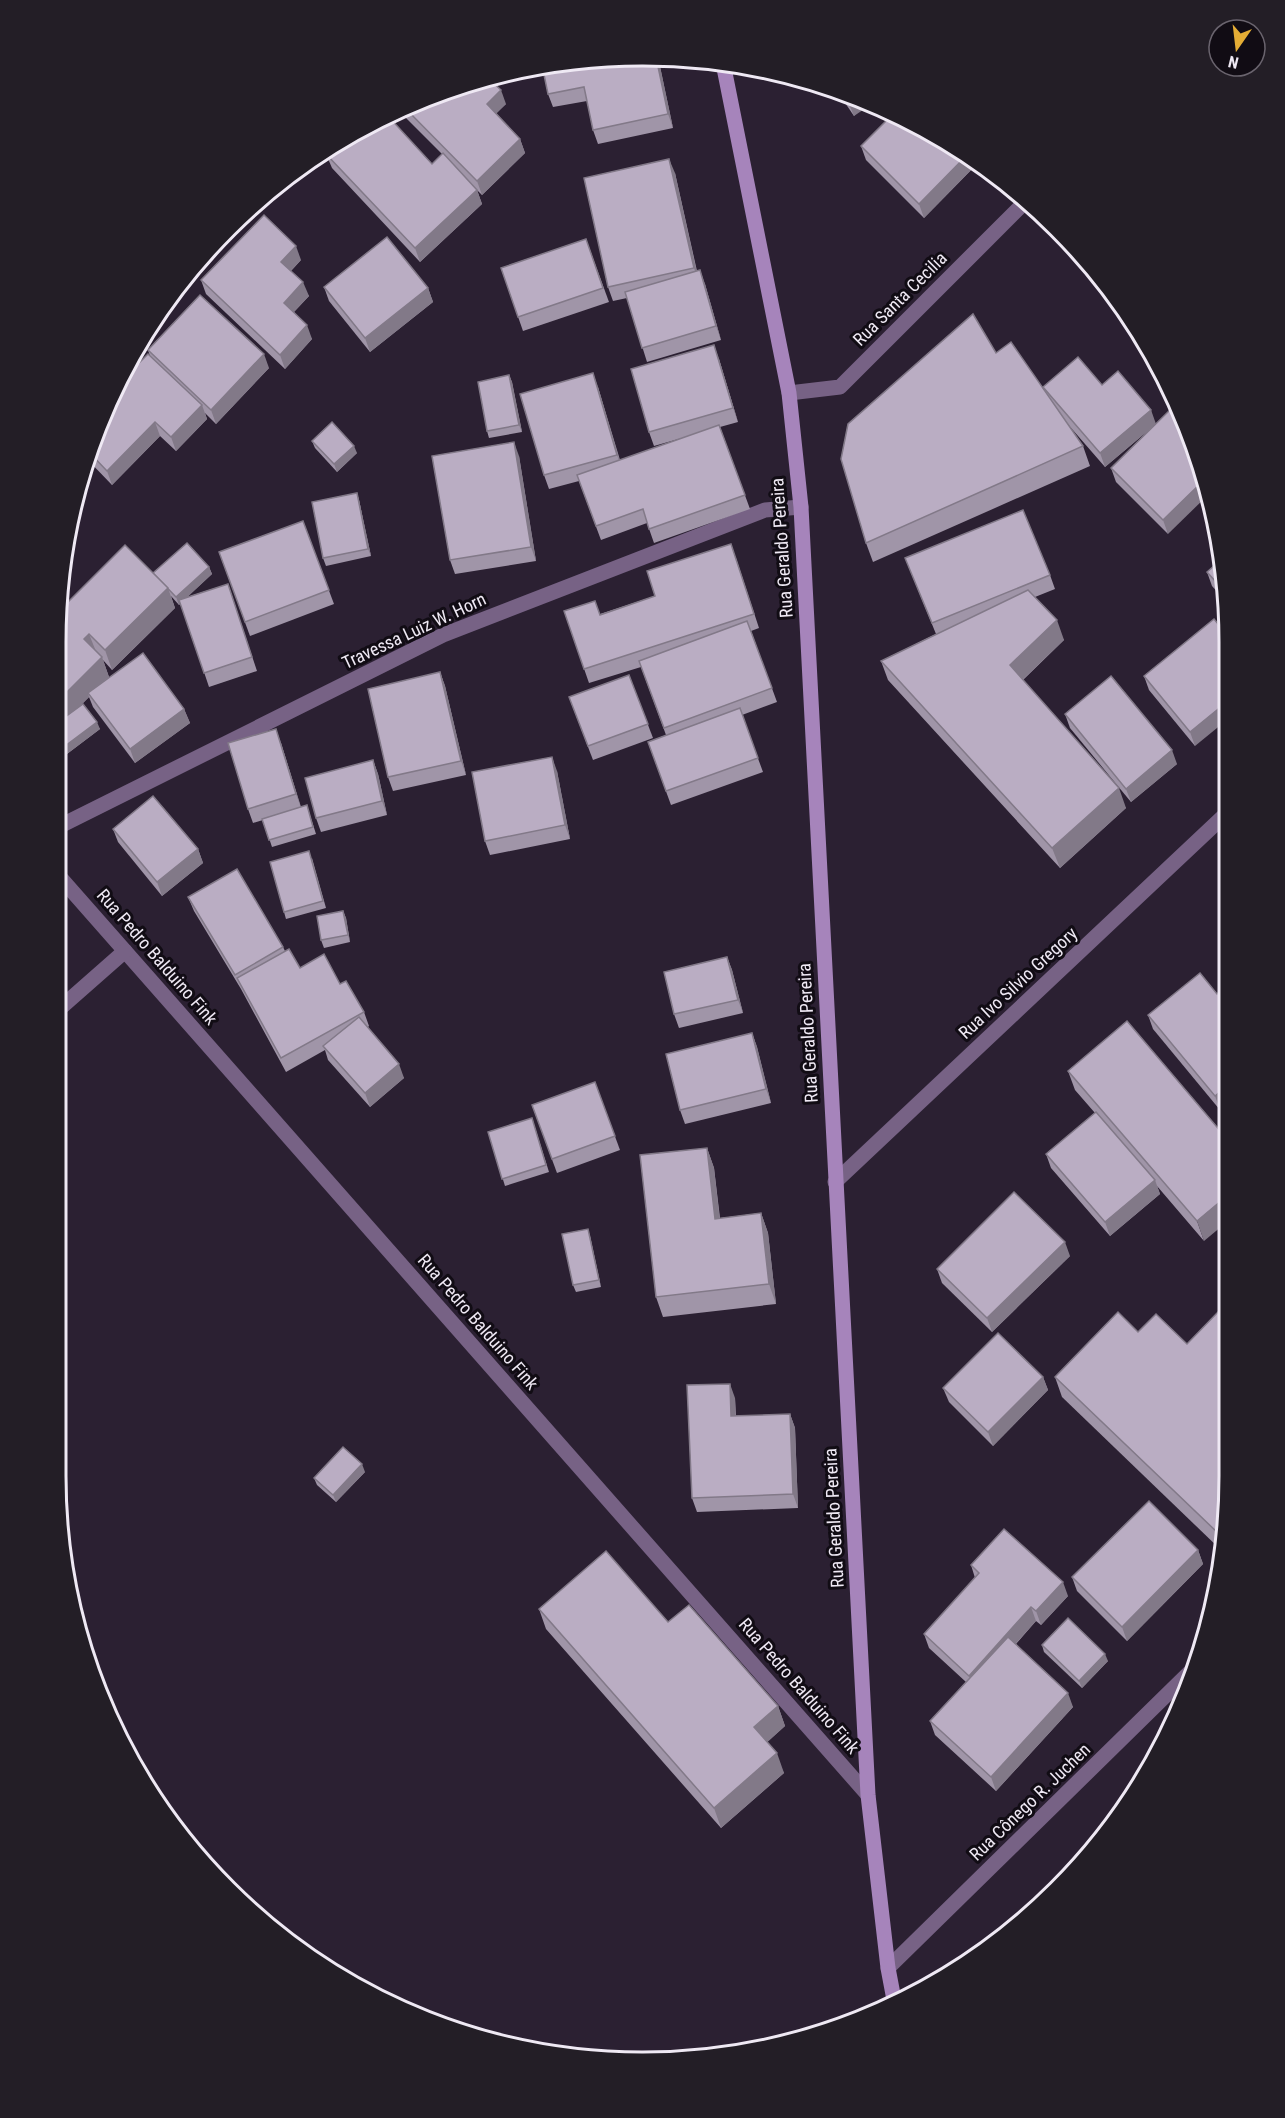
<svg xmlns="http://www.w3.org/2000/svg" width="1285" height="2118" font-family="'Roboto Condensed',sans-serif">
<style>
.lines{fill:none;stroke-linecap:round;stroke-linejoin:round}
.minor{stroke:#776285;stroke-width:15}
.secondary{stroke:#a684bb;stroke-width:15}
.wall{fill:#a095a8}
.shaded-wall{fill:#827988}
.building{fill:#baadc3;stroke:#827988;stroke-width:1.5}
.labels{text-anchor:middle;stroke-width:6;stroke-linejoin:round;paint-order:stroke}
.street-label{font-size:18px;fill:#efe9f4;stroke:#110c14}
.rim{fill:none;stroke:#efe9f4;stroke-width:3}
</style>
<rect width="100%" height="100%" fill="#2b2032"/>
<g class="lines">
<g class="minor">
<path d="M789,393L840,387L1024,203"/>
<path d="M58,827L443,635L765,510L801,507"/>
<path d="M58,875L868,1795"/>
<path d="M58,1010L125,951"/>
<path d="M835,1182L1228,812"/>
<path d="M888,1968L1198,1664"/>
</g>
<path class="secondary" d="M723,63L789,393L801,507L868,1795L888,1968L895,2005"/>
</g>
<g class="wall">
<path d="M658,57L673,128L598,144L593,130L587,101L553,107L548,94Z"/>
<path d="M837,91L867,100L854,116Z"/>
<path d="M418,100L506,104L496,113L520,139L525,153L482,195L477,190L482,204L420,262L332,168L326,154L432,164L442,154L403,115L401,109Z"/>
<path d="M861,146L969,155L978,163L924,218L866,160Z"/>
<path d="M675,173L697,271L705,284L721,340L647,362L627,298L613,301L608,287Z"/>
<path d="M586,239L609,302L523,331L501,268Z"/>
<path d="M301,260L291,271L309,296L294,312L312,339L285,369L206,294L201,280Z"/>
<path d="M324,287L428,288L433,302L370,352L329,301Z"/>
<path d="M148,350L269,368L216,424L205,413L207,419L176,451L160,436L112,485L86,458L87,453L131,365L134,368L150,356Z"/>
<path d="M996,353L1044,391L1043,387L1102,385L1151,410L1168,534L1116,482L1111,468L1150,429L1105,467L1065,421L1083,446L1090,466L873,562L866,543Z"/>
<path d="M719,359L738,422L720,427L750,509L654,543L647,523L601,540L579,481L549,489L544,475L598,387L620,460L682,438L654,446L649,432Z"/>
<path d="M509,375L512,382L522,432L489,438L487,431Z"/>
<path d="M312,441L357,453L337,472L315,448Z"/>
<path d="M519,456L536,561L455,574L450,560Z"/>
<path d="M357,493L359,500L371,556L326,566L323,558Z"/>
<path d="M303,521L334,604L250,636L219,552Z"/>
<path d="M736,558L759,628L751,631L777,702L742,715L763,772L671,805L648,742L666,735L641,667L589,683L564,611L600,614L655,596Z"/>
<path d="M905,558L1050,575L1055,589L1035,597L1064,640L1023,680L1126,808L1060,868L888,680L881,661L936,634Z"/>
<path d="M1221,560L1228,604L1212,586L1207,572Z"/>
<path d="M209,567L212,574L187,597L228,584L257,671L209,687L181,603L179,605L171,596L175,608L112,670L103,660L109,677L184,709L190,723L135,763L93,707L89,697L82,704L100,729L59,760L57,759V723L58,722L57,721V607L60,610L154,574Z"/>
<path d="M1214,619L1195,746L1149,690L1144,676Z"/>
<path d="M440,672L445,686L466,775L393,791L388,777Z"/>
<path d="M629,675L653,738L593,760L569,697Z"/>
<path d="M1065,714L1177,764L1131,802L1070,728Z"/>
<path d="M281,743L301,807L309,812L316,834L272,847L263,820L253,823L248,809Z"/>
<path d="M373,760L378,774L387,815L321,832L316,818Z"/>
<path d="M557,771L570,839L490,855L485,841Z"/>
<path d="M113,829L198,849L203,863L162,896L118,842Z"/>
<path d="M312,858L326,908L286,919L284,912Z"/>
<path d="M188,897L283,947L285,951L300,968L340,984L364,1012L369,1026L368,1027L404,1078L370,1107L328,1060L325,1050L286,1072L241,989L194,911Z"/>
<path d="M343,911L346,918L350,942L324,948L321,940Z"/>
<path d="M727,957L732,970L743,1013L679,1028L674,1014Z"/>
<path d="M1217,994L1220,1110L1153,1029L1148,1015Z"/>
<path d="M1127,1021L1204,1241L1157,1186L1160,1194L1110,1236L1051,1168L1046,1154L1095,1113L1075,1090L1068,1071Z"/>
<path d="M752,1033L757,1047L771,1103L685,1124L680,1110Z"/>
<path d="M595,1082L620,1150L557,1173L532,1105Z"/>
<path d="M532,1118L549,1172L505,1186L488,1132Z"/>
<path d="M707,1148L714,1168L720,1218L761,1213L768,1233L776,1304L663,1317L656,1297Z"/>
<path d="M590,1236L601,1287L576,1292L573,1285Z"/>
<path d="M1070,1256L992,1332L942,1283L937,1269Z"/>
<path d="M1043,1377L1048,1390L993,1446L949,1402L943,1388Z"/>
<path d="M1055,1377L1228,1514L1221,1550L1062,1397Z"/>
<path d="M735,1398L736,1416L790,1414L795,1428L798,1508L697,1512L692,1498Z"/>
<path d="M365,1472L336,1502L317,1485L314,1478Z"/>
<path d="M1198,1550L1203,1564L1127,1641L1077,1591L1072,1577Z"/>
<path d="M971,1565L1068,1596L1041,1625L1036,1621L1016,1644L1073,1707L996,1791L935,1735L930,1721L966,1682L929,1648L924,1634L975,1578Z"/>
<path d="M539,1609L668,1622L778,1706L785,1726L767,1742L784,1773L721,1828L546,1629Z"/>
<path d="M1042,1645L1108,1661L1082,1688L1044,1652Z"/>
</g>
<g class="shaded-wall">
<path d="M656,57H658L673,128L668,114Z"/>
<path d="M501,90L506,104L492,118L487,104Z"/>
<path d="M856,97L867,100L873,103L854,116L848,102Z"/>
<path d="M520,139L525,153L482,195L477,181Z"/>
<path d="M968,154L978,163L924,218L919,204Z"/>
<path d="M669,159L675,173L699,282L694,268Z"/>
<path d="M477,190L482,204L420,262L415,248Z"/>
<path d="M296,246L301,260L286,276L281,262Z"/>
<path d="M700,270L705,284L721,340L716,326Z"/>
<path d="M303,282L309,296L289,317L284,303Z"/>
<path d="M428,288L433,302L370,352L365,338Z"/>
<path d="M307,325L312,339L285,369L280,355Z"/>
<path d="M714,345L719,359L738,422L733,408Z"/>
<path d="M264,354L269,368L216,424L211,410Z"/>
<path d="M593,373L598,387L622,469L617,455Z"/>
<path d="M509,375L512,382L522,432L519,425Z"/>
<path d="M202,405L207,419L176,451L171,437Z"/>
<path d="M1151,410L1156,424L1105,467L1100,453Z"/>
<path d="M155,422L160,436L112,485L107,471Z"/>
<path d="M514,442L519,456L536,561L531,547Z"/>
<path d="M354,446L357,453L337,472L334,464Z"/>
<path d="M1205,479L1210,493L1168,534L1163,520Z"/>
<path d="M357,493L359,500L371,556L368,549Z"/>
<path d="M209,567L212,574L179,605L176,597Z"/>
<path d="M168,588L175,608L112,670L105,650Z"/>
<path d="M1057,620L1064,640L1017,685L1010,665Z"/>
<path d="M89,634L97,654L84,639Z"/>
<path d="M102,657L109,677L88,693L89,697L61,725L57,714V702Z"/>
<path d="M440,672L445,686L466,775L461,761Z"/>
<path d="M1228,701V719L1195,746L1190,732Z"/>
<path d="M184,709L190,723L135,763L130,749Z"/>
<path d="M97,722L100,729L59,760L57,752Z"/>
<path d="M276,729L281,743L301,808L296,794Z"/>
<path d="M1172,750L1177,764L1131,802L1126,789Z"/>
<path d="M552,757L557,771L570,839L565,825Z"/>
<path d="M373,760L378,774L387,815L382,801Z"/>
<path d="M1119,788L1126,808L1060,868L1052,848Z"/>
<path d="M198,849L203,863L162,896L157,882Z"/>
<path d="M343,911L346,918L350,942L348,935Z"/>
<path d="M727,957L732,970L743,1013L738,1000Z"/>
<path d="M752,1033L757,1047L771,1103L766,1089Z"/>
<path d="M399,1064L404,1078L370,1107L365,1093Z"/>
<path d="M1228,1085V1103L1220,1110L1215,1096Z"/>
<path d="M707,1148L714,1168L722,1239L715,1219Z"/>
<path d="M1155,1180L1160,1194L1110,1236L1105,1222Z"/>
<path d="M1228,1195V1221L1204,1241L1197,1221Z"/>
<path d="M761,1213L768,1233L776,1304L769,1284Z"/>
<path d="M588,1229L590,1236L601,1287L599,1280Z"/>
<path d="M1065,1242L1070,1256L992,1332L987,1318Z"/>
<path d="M1043,1377L1048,1390L993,1446L988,1432Z"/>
<path d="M730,1384L735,1398L736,1430L731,1416Z"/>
<path d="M790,1414L795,1428L798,1508L793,1494Z"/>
<path d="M362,1464L365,1472L336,1502L333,1495Z"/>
<path d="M1226,1528L1222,1544L1219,1534Z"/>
<path d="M1198,1550L1203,1564L1127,1641L1122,1627Z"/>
<path d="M1063,1582L1068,1596L1041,1625L1036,1611Z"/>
<path d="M1031,1607L1036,1621L974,1690L969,1676Z"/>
<path d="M1105,1654L1108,1661L1082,1688L1079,1681Z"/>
<path d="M1068,1693L1073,1707L996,1791L991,1777Z"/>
<path d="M778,1706L785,1726L762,1747L754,1727Z"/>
<path d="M777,1753L784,1773L721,1828L714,1808Z"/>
</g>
<g class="building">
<path d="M643,56L656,57L668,114L593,130L584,87L548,94L542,65Z"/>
<path d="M489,79L501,90L487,104L520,139L477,181L404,107L418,100Z"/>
<path d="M842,93L856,97L848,102Z"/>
<path d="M893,114L968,154L919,204L861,146Z"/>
<path d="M388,116L432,164L443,153L477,190L415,248L326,154L340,142Z"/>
<path d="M669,159L694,268L608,287L584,178Z"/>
<path d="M264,215L296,246L281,262L303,282L284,303L307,325L280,355L201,280Z"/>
<path d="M387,237L428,288L365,338L324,287Z"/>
<path d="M586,239L603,288L518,317L501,268Z"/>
<path d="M700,270L716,326L642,348L625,292Z"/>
<path d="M200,295L264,354L211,410L148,350Z"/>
<path d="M973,314L996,353L1011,342L1083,446L866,543L841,459L848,424Z"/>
<path d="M714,345L733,408L649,432L631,369Z"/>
<path d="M148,354L202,405L171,437L155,422L107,471L88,451L131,365L134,368Z"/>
<path d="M1078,357L1102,385L1118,371L1151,410L1100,453L1043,387Z"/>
<path d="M593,373L617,455L544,475L520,394Z"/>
<path d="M509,375L519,425L487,431L478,382Z"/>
<path d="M1174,406L1205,479L1163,520L1111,468Z"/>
<path d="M332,422L354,446L334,464L312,441Z"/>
<path d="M719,425L745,495L649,529L643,509L596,526L577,475Z"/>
<path d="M514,442L531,547L450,560L432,456Z"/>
<path d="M357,493L368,549L323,558L312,502Z"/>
<path d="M1023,510L1050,575L932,623L905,558Z"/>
<path d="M303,521L329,590L245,622L219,552Z"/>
<path d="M187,543L209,567L176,597L153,573Z"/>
<path d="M731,544L754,614L584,669L564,611L595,601L600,615L655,596L647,571Z"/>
<path d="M125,545L168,588L105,650L89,634L84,639L102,657L57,702V607L60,610Z"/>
<path d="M1221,560L1227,594L1207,572Z"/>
<path d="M228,584L252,657L204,673L179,600Z"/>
<path d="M1028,590L1057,620L1010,665L1119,788L1052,848L881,661Z"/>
<path d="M1214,619L1228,636V701L1190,732L1144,676Z"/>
<path d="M747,621L772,688L664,728L639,661Z"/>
<path d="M143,653L184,709L130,749L88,693Z"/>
<path d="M440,672L461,761L388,777L368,689Z"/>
<path d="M629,675L648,724L588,746L569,697Z"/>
<path d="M1111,676L1172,750L1126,789L1065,714Z"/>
<path d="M83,704L97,722L57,752V723Z"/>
<path d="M740,708L758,758L666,791L648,742Z"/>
<path d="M276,729L296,794L248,809L228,743Z"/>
<path d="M552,757L565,825L485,841L472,772Z"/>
<path d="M373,760L382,801L316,818L305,778Z"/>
<path d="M153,796L198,849L157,882L113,829Z"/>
<path d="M307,805L313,827L269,840L262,819Z"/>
<path d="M309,851L323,901L284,912L270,862Z"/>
<path d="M237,869L283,947L235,975L188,897Z"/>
<path d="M343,911L348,935L321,940L317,916Z"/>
<path d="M289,949L300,968L324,954L340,984L346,981L364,1012L281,1058L237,978Z"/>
<path d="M727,957L738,1000L674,1014L664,972Z"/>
<path d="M1200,973L1217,994L1228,984V1085L1215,1096L1148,1015Z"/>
<path d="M359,1017L399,1064L365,1093L323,1046Z"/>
<path d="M1127,1021L1228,1140V1195L1197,1221L1068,1071Z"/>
<path d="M752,1033L766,1089L680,1110L666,1054Z"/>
<path d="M595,1082L615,1136L552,1159L532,1105Z"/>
<path d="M1096,1112L1155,1180L1105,1222L1046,1154Z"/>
<path d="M532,1118L546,1165L502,1179L488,1132Z"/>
<path d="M707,1148L715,1219L761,1213L769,1284L656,1297L640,1155Z"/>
<path d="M1014,1192L1065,1242L987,1318L937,1269Z"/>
<path d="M588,1229L599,1280L573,1285L562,1234Z"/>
<path d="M1219,1311L1228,1319V1514L1226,1528L1219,1534L1055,1377L1118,1312L1138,1332L1156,1314L1187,1344Z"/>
<path d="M998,1333L1043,1377L988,1432L943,1388Z"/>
<path d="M730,1384L731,1416L790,1414L793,1494L692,1498L687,1385Z"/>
<path d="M343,1447L362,1464L333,1495L314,1478Z"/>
<path d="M1149,1501L1198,1550L1122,1627L1072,1577Z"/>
<path d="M1004,1529L1063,1582L1036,1611L1031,1607L969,1676L924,1634L979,1573L971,1565Z"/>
<path d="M606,1551L668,1622L689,1605L778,1706L754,1727L777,1753L714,1808L539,1609Z"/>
<path d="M1068,1618L1105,1654L1079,1681L1042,1645Z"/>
<path d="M1008,1637L1068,1693L991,1777L930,1721Z"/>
</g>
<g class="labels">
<g class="street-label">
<text transform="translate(900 299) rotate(-45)" y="6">Rua Santa Cecilia</text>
<text transform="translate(782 548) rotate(-94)" y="6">Rua Geraldo Pereira</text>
<text transform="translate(414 631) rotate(-25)" y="6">Travessa Luiz W. Horn</text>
<text transform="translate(157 957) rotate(49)" y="6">Rua Pedro Balduino Fink</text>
<text transform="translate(1018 983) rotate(-43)" y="6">Rua Ivo Silvio Gregory</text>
<text transform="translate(808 1033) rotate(-93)" y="6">Rua Geraldo Pereira</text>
<text transform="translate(478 1322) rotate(49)" y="6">Rua Pedro Balduino Fink</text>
<text transform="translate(834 1518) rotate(-93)" y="6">Rua Geraldo Pereira</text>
<text transform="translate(799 1686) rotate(49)" y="6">Rua Pedro Balduino Fink</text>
<text transform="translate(1030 1802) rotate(-44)" y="6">Rua Cônego R. Juchen</text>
</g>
</g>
<path d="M0 0H1285V2118H0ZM642 66H643A576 576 0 0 1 1219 642V1476A576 576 0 0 1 643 2052H642A576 576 0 0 1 66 1476V642A576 576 0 0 1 642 66Z" fill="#231e26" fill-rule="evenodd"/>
<path class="rim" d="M642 66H643A576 576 0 0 1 1219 642V1476A576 576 0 0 1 643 2052H642A576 576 0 0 1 66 1476V642A576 576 0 0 1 642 66Z"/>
<g transform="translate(1237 48) rotate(194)"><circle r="28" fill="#110c14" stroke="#6a646e" stroke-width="1.5"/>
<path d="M0-4.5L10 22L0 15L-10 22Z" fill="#e5ad35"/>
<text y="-9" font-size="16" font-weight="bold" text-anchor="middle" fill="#efe9f4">N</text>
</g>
</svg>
